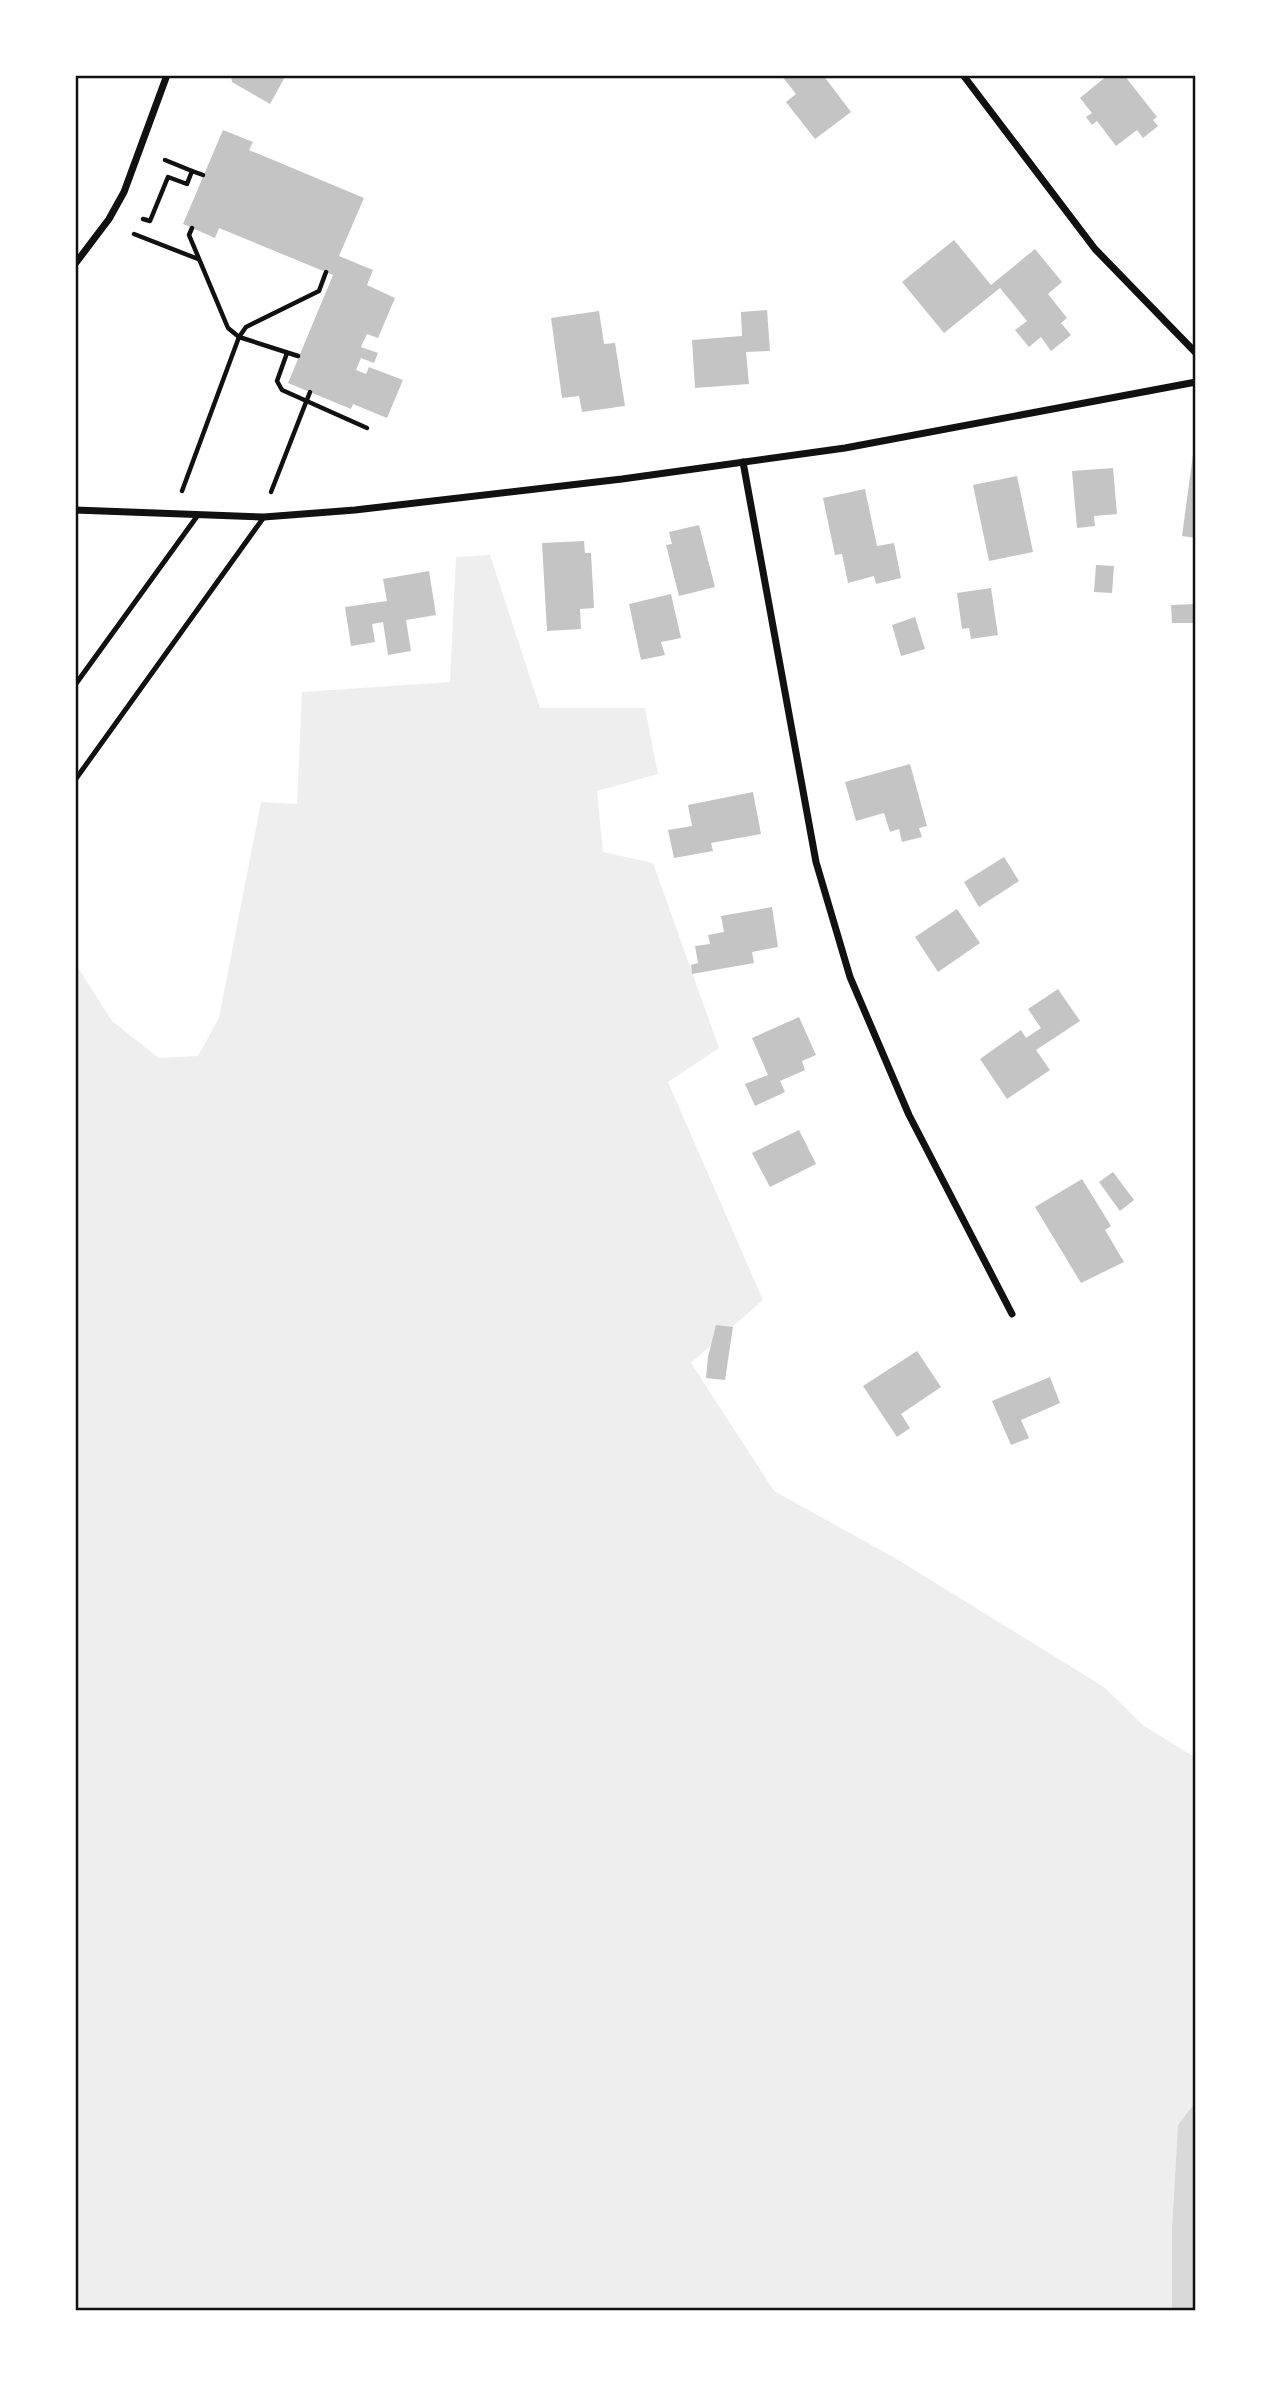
<svg xmlns="http://www.w3.org/2000/svg" width="1271" height="2386" font-family="Signika,sans-serif">
<style>
.green{fill:#eee}
.water{fill:#d9d9d9}
.building{fill:#c4c4c4}
.lines{fill:none;stroke-linecap:round;stroke-linejoin:round}
.path{stroke:#111;stroke-width:4.5}
.service{stroke:#111;stroke-width:5}
.minor{stroke:#111;stroke-width:7}
.neatline{fill:none;stroke:#111;stroke-width:2.5}
</style>
<rect width="100%" height="100%" fill="#fff"/>
<path class="green" d="M490,555L540,708H645L658,774L597,791L603,852L653,863L719,1048L668,1082L763,1300L691,1363L774,1491L895,1558L1104,1687L1144,1726L1196,1758V2101L1178,2125L1172,2226V2311H75V963L112,1021L159,1058L198,1056L219,1018L261,802L297,804L302,692L450,682L456,557Z"/>
<path class="water" d="M1196,2101V2311H1172V2226L1178,2125Z"/>
<g class="building">
<path d="M231,75H286L270,104L232,82Z"/>
<path d="M781,75H823L851,112L815,139L786,102L796,94Z"/>
<path d="M1108,75H1124L1157,117L1153,120L1158,126L1143,138L1137,130L1116,146L1097,121L1092,125L1086,117L1092,113L1080,98Z"/>
<path d="M223,130L253,142L249,150L364,198L339,256L373,270L367,285L395,298L378,338L367,334L361,347L378,353L374,363L361,358L356,370L366,374L369,367L403,380L387,418L353,404L351,409L288,383L333,275L219,228L215,238L183,224Z"/>
<path d="M954,240L991,285L1035,249L1062,282L1048,294L1067,318L1061,323L1071,335L1051,351L1041,337L1029,347L1015,330L1027,321L1000,288L944,333L902,282Z"/>
<path d="M767,310L770,351L746,352L749,384L695,388L692,340L742,336L741,312Z"/>
<path d="M599,311L604,344L615,343L625,406L582,412L579,396L562,398L551,318Z"/>
<path d="M1194,447H1196V538L1182,536Z"/>
<path d="M1113,468L1117,514L1094,516L1095,526L1077,528L1072,471Z"/>
<path d="M1017,476L1033,552L989,561L973,485Z"/>
<path d="M865,489L877,546L894,543L901,578L876,584L874,576L848,583L842,554L835,555L823,498Z"/>
<path d="M699,525L715,587L679,596L666,545L672,544L669,532Z"/>
<path d="M584,541L585,553H591L594,608L580,609L581,629L547,631L542,543Z"/>
<path d="M1096,565L1114,566L1112,593L1094,592Z"/>
<path d="M429,571L436,615L406,620L411,651L388,655L383,622L372,624L375,642L351,646L345,607L387,601L383,579Z"/>
<path d="M991,588L998,635L971,639L969,628L962,629L957,593Z"/>
<path d="M671,594L681,638L661,642L665,655L641,660L629,604Z"/>
<path d="M1196,604V623H1172L1171,605Z"/>
<path d="M915,617L925,649L901,656L892,625Z"/>
<path d="M910,764L927,826L919,828L922,837L902,842L899,829L890,832L884,813L856,821L845,782Z"/>
<path d="M753,792L761,834L711,843L713,851L674,858L668,830L692,826L688,805Z"/>
<path d="M1004,857L1019,881L979,907L964,882Z"/>
<path d="M772,907L778,947L752,952L754,963L692,974L691,965L698,963L695,946L710,944L708,935L724,932L721,916Z"/>
<path d="M957,909L980,943L938,972L915,937Z"/>
<path d="M1058,989L1080,1021L1036,1050L1050,1070L1007,1099L980,1059L1021,1030L1026,1038L1041,1028L1028,1009Z"/>
<path d="M799,1017L816,1055L802,1061L805,1070L780,1081L785,1092L755,1106L745,1084L768,1075L752,1038Z"/>
<path d="M799,1130L816,1164L770,1187L752,1153Z"/>
<path d="M1113,1172L1134,1200L1120,1211L1099,1182Z"/>
<path d="M1082,1179L1111,1226L1105,1230L1124,1262L1081,1283L1035,1207Z"/>
<path d="M716,1325L733,1327L725,1380L706,1378L708,1357Z"/>
<path d="M917,1351L941,1387L901,1414L910,1428L897,1437L863,1386Z"/>
<path d="M1050,1377L1060,1403L1021,1420L1029,1438L1011,1445L992,1401Z"/>
</g>
<g class="lines">
<g class="path">
<path d="M165,160L192,171"/>
<path d="M143,219L150,221L168,177L187,184L192,171L203,175"/>
<path d="M192,228L189,235L228,328L239,337L246,327L319,291L326,272"/>
<path d="M134,234L198,259"/>
<path d="M287,353L277,381L282,390L367,428"/>
<path d="M182,491L239,337L298,356"/>
<path d="M271,492L310,392"/>
</g>
<g class="service">
<path d="M75,685L198,515"/>
<path d="M75,780L264,517"/>
</g>
<g class="minor">
<path d="M963,75L1095,249L1196,353"/>
<path d="M75,264L109,219L124,192L167,75"/>
<path d="M743,462L816,862L850,977L909,1115L1012,1314"/>
<path d="M75,510L264,517L355,510L622,479L845,448L1196,382"/>
</g>
</g>
<rect width="1271" height="2386" fill="none" stroke="#ffffff" stroke-width="154"/>
<rect x="77" y="77" width="1117" height="2232" class="neatline"/>
</svg>
